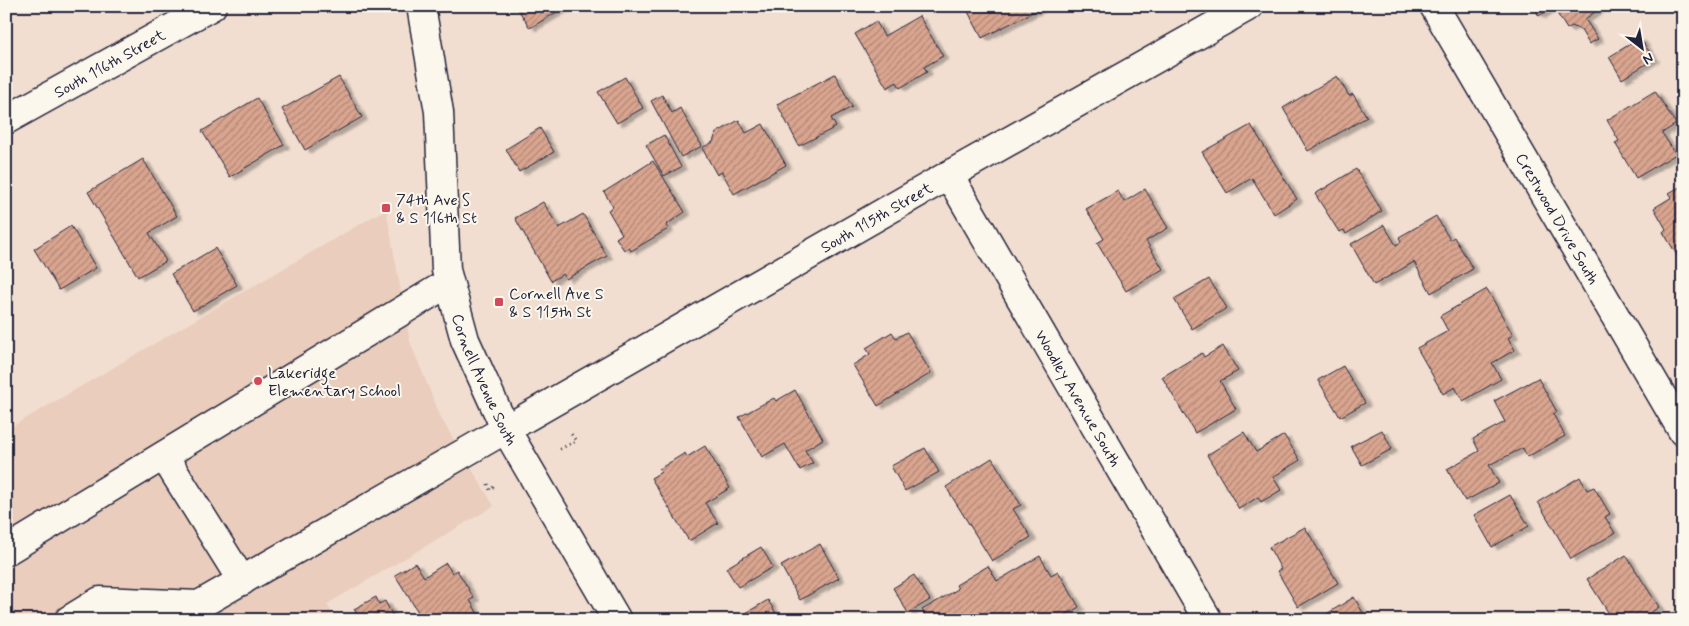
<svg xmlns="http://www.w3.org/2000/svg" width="1689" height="626" font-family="Mynerve,sans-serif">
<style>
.built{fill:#eacdbc}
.building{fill:url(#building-hatch);stroke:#22223b;filter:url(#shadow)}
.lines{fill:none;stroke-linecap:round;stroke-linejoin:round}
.minor-casing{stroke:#22223b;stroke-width:31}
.path{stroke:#22223b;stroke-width:3;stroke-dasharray:1 4;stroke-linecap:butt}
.minor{stroke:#fbf7ec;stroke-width:28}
.poi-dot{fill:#d1495b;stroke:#fbf7ec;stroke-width:2}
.labels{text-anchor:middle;stroke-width:4;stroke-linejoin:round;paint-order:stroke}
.street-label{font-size:16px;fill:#22223b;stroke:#fbf7ec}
.poi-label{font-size:16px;fill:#22223b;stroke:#fbf7ec;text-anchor:start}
</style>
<defs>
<pattern id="building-hatch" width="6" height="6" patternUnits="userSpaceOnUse" patternTransform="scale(1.25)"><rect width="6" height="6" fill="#daa58f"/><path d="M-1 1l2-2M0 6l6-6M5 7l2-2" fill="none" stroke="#b08676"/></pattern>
<filter id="shadow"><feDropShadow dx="5.5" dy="3" stdDeviation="1" flood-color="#0004"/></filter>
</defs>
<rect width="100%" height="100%" fill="#f1ded0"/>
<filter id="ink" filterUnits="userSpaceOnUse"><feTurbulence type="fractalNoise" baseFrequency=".02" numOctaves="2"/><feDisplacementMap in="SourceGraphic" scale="10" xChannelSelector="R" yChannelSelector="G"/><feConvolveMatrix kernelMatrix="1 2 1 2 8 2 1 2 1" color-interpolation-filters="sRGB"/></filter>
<g filter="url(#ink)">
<path class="built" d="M386,209L410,342L442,420L494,506L327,604L336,620H6V430Z"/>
<g class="building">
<path d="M516,6H567L530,28Z"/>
<path d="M965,6H1040L1041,8L982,38Z"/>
<path d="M1533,6H1596L1598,10L1585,19L1598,39L1589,44L1581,30L1572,26L1567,29L1553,7L1539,16Z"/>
<path d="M919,16L943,56L924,67L927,72L900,88L897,82L887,88L855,34L876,21L884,36Z"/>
<path d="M1640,38L1654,59L1622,79L1609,57Z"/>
<path d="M835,74L852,107L831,118L836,127L799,146L777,104Z"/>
<path d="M1337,76L1349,96L1353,94L1367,117L1308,151L1283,108Z"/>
<path d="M339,77L362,117L305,150L282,109Z"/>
<path d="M625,77L643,108L617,123L598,92Z"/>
<path d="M1655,91L1676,124L1662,133L1676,154L1636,178L1615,143L1619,141L1607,120Z"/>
<path d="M662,95L672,113L680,108L702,146L681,157L651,101Z"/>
<path d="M257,98L284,145L230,177L202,131Z"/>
<path d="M739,120L746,133L763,124L786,165L734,194L722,172L717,175L702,148L713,142L716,133Z"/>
<path d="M1251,125L1297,199L1274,214L1252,178L1227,193L1202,152Z"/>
<path d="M540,128L554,152L519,172L506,149Z"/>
<path d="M664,135L681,167L664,176L646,145Z"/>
<path d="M143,159L177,216L149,233L166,261L138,277L88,192Z"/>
<path d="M653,161L685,212L666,225L668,229L631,251L629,247L624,250L616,238L622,234L608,210L613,207L604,192Z"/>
<path d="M1356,169L1382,211L1346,234L1344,230L1339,232L1315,194Z"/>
<path d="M1683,185V265L1663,232L1666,229L1654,208L1672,197L1669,193Z"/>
<path d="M1145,189L1168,228L1146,241L1163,269L1126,291L1097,243L1104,239L1086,209L1118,191L1124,202Z"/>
<path d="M543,202L559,228L583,214L607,256L566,279L563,274L551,281L515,218Z"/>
<path d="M1436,216L1450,240L1454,237L1473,269L1431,293L1414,262L1374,285L1351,244L1384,225L1396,245L1401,242L1399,237Z"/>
<path d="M71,226L96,268L59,290L34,249Z"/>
<path d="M215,248L237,285L193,311L171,274Z"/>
<path d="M1209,279L1227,308L1192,329L1174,299Z"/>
<path d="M1487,289L1513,335L1508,338L1515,350L1492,363L1501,379L1463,401L1455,387L1443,394L1417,348L1448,331L1440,316Z"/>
<path d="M892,332L896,338L907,332L931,373L878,406L853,365L870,354L866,348Z"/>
<path d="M1223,346L1238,371L1220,381L1236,409L1195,433L1162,377L1202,353L1204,357Z"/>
<path d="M1343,366L1365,403L1340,417L1318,380Z"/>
<path d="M1538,378L1557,412L1553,414L1565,436L1527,457L1523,448L1489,465L1499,483L1465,501L1447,469L1479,451L1473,439L1505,422L1494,401Z"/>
<path d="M795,390L823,439L805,450L813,463L800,470L785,444L762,457L739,417L774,398L776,401Z"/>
<path d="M1382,430L1392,449L1362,465L1351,446Z"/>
<path d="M1244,432L1256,452L1284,435L1300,460L1273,477L1281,490L1261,502L1258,497L1239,509L1207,455Z"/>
<path d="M705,446L730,488L705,503L718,523L689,541L651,478L661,472L659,469L685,453L687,457Z"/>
<path d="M925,448L939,472L905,491L891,466Z"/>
<path d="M992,458L1021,505L1013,509L1031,537L992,561L946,487Z"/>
<path d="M1580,477L1587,490L1594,487L1610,514L1605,517L1615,533L1571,559L1538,502Z"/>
<path d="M1510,495L1529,526L1492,547L1474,515Z"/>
<path d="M1305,527L1338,583L1298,607L1277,571L1281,569L1269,547Z"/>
<path d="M820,544L839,578L800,600L781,566Z"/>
<path d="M761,547L773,567L738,587L726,568Z"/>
<path d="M1626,555L1659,607L1639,620H1613L1587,579Z"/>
<path d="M1040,556L1051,575L1058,571L1079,607L1057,620H928L922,610L958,589L956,585L988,566L997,581Z"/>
<path d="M415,563L424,577L446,563L452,573L457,570L474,598L470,600L479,616L473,620H423L395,575Z"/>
<path d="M914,575L930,600L908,613L893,588Z"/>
<path d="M376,597L379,604L385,601L395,620H360L354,609Z"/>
<path d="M1354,597L1367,620H1317Z"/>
<path d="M768,600L780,620H734Z"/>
</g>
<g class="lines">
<defs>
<g id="minor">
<path id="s1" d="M421,6L439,112L446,270L465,340L505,428L617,620"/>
<path id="s2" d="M1434,6L1683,432"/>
<path id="s3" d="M6,120L212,6"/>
<path id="s4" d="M949,175L1208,620"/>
<path d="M164,456L242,581"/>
<path d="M6,551L448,283"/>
<path id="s5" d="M69,620L100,601L199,605L949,175L1249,6"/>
</g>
</defs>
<use href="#minor" class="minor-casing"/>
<g class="path">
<path d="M560,449L576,441L570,432"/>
<path d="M488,484L490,490L496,485"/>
</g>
<use href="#minor" class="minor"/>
</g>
</g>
<g class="poi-dot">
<rect x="381" y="203" width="10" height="10" rx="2.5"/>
<rect x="494" y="297" width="10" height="10" rx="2.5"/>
<circle cx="258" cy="381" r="5"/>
</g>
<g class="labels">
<g class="street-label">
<text dy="6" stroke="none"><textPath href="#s3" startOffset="118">South 116th Street</textPath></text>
<text dy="6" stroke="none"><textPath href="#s5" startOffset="916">South 115th Street</textPath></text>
<text dy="6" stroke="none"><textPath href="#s2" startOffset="246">Crestwood Drive South</textPath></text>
<text dy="6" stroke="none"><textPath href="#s1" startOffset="382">Cornell Avenue South</textPath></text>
<text dy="6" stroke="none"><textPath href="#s4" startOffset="258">Woodley Avenue South</textPath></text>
</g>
<g class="poi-label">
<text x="396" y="205">74th Ave S<tspan x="396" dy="18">&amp; S 116th St</tspan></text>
<text x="509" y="299">Cornell Ave S<tspan x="509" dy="18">&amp; S 115th St</tspan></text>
<text x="268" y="378">Lakeridge<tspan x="268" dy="18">Elementary School</tspan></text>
</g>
</g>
<rect width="1689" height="626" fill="none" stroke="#fbf7ec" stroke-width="25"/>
<rect x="12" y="12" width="1664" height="601" fill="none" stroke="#22223b" stroke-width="2" filter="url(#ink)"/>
<g transform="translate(1642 48) rotate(149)" stroke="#fbf7ec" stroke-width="4" paint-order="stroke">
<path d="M0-4L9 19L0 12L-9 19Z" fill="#22223b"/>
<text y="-8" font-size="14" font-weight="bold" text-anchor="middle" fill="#22223b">N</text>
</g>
</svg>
